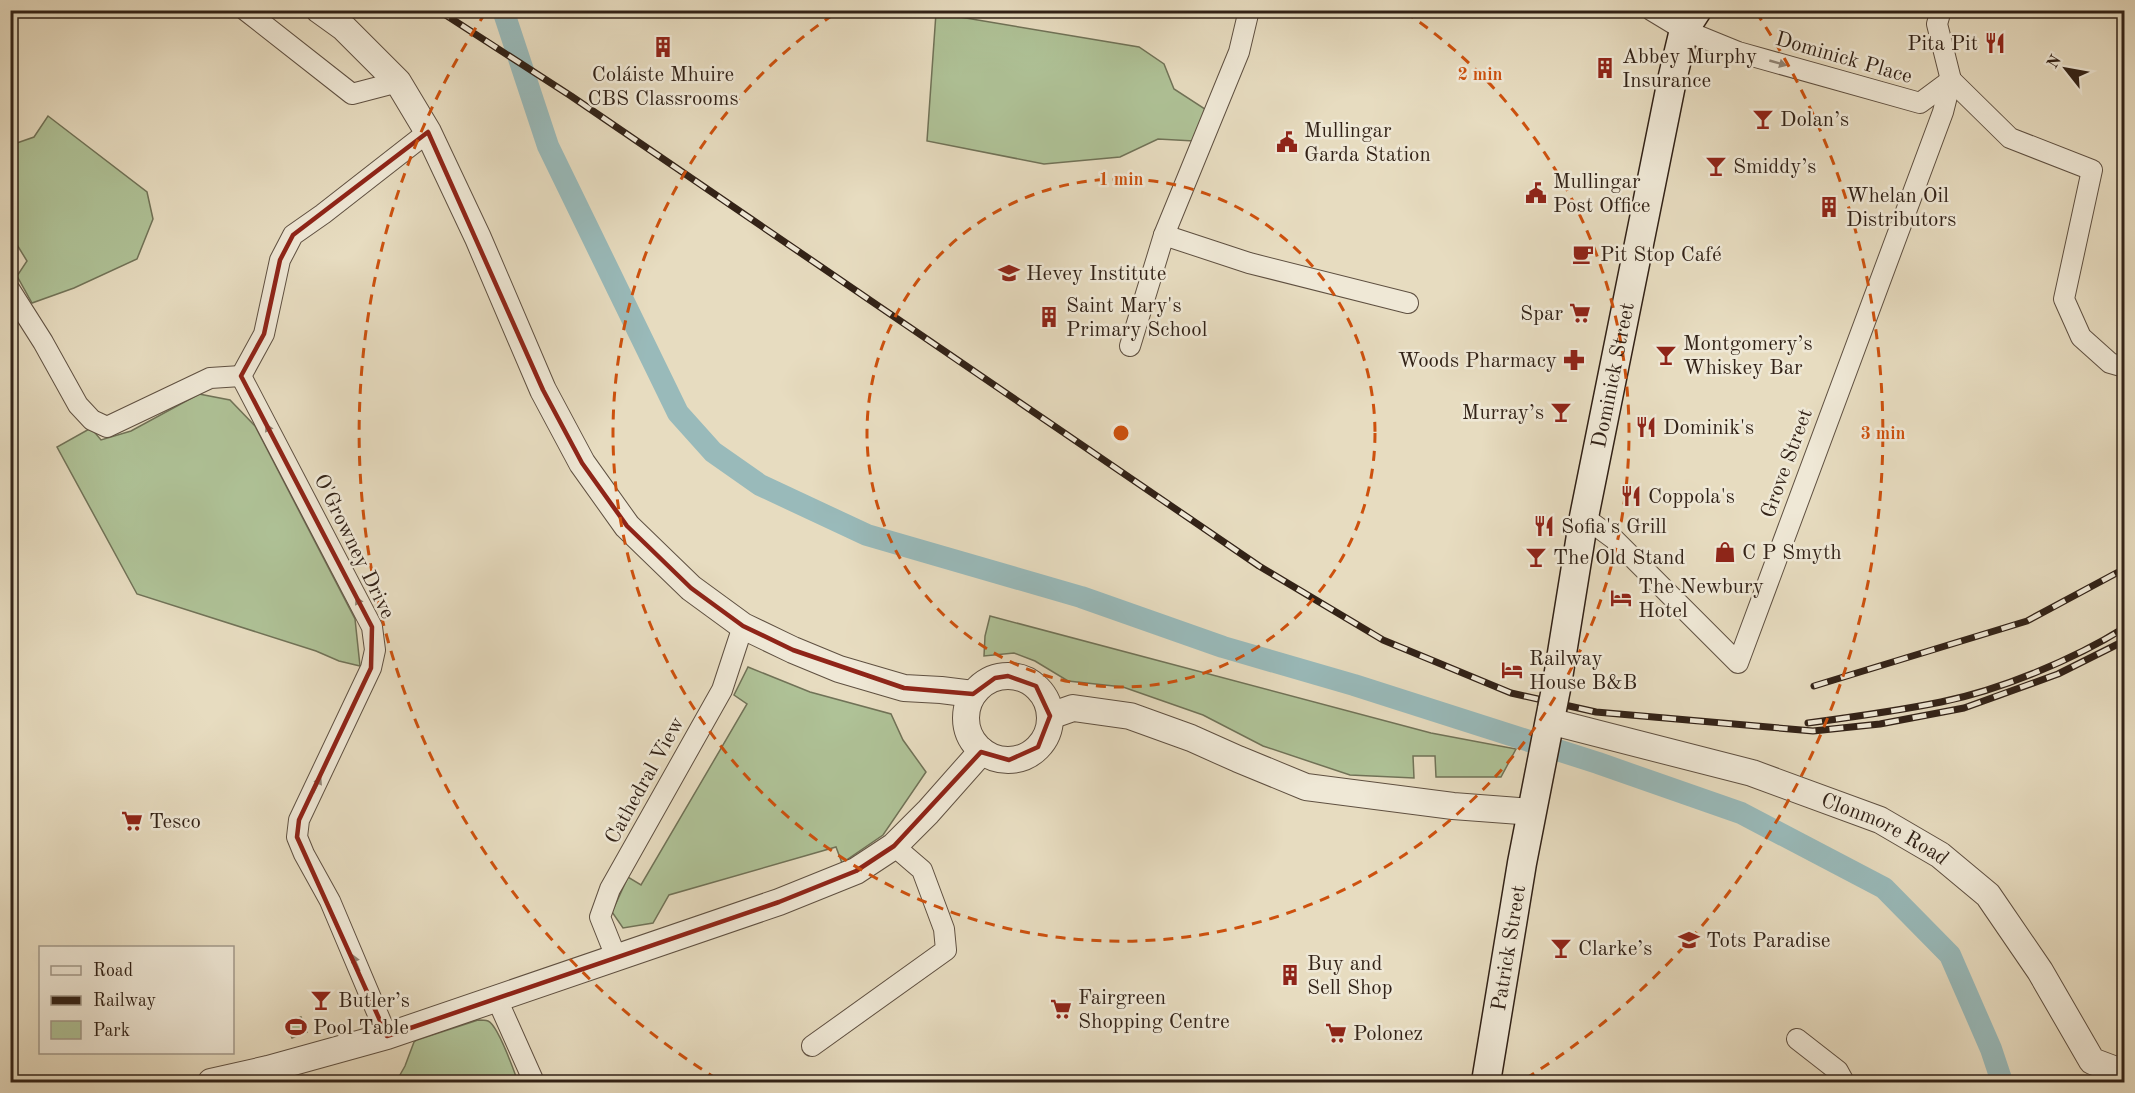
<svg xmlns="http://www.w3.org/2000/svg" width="2135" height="1093" font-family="'Old Standard TT',serif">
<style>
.green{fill:#afc297;stroke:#707257;stroke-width:1.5}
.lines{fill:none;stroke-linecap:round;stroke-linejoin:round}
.canal{stroke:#99baba;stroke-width:22}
.minor-casing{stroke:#5f5041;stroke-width:22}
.tertiary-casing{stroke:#5f5041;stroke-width:28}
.secondary-casing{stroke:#322217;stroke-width:31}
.minor{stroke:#efe8d6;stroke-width:20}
.tertiary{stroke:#efe8d6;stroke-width:26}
.secondary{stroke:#efe8d6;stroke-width:28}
.rail-casing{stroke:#322217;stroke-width:7}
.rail{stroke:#efe8d6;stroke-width:4.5;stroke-dasharray:14;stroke-linecap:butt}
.secondary-bridge-casing{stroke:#322217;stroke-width:31;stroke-linecap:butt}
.secondary-bridge{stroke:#efe8d6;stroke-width:28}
.oneway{fill:#908576}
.marked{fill:none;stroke:#8f2418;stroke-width:4.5;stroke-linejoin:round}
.ring{fill:none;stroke:#cd510e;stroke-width:3;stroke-dasharray:10 8}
.labels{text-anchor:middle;stroke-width:5;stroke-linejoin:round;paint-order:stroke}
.poi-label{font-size:21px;fill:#322217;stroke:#efe8d6;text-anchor:start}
.street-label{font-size:21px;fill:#322217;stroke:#efe8d6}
.centre{fill:#cd510e;stroke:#efe8d6;stroke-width:3}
.ring-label{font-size:18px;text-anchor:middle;font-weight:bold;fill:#cd510e;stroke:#efe8d6;stroke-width:5;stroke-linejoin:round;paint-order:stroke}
</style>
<rect width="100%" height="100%" fill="#e7dcc0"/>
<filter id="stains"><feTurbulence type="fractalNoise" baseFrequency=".00333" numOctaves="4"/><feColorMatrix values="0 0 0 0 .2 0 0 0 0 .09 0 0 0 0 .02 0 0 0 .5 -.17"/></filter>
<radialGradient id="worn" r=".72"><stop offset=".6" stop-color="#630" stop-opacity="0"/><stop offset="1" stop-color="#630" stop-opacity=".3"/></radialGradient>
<g class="green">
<path d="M936,13L1139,47L1164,64L1174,89L1205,109L1194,141L1158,139L1120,157L1044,164L927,141Z"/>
<path d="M48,116L147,192L153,219L137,259L74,288L32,303L17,276L27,261L11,235V145L34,137Z"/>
<path d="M199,394L230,400L255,426L355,619L360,666L339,661L316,651L137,594L57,447L91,428L101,440L131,431Z"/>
<path d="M990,616L1431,733L1516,749L1501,777H1436L1435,756H1413L1414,778L1350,775L1263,746L1203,715L1123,687L1068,681L1035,661L1014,653L984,656L985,636Z"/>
<path d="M748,667L810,692L891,714L903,740L926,772L883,835L842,863L836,847L669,895L653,923L623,928L612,912L628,877L641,885L747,704L734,695Z"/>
<path d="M301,1017L307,1032L292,1038L286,1022Z"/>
<path d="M478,1020C481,1020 485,1020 488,1021C498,1025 514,1071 518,1082H396L405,1066L414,1042L417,1040Z"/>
</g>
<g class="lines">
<path class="canal" d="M503,10L548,146L678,413L713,452L760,485L867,535L1081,597L1223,647L1354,685L1598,763L1741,813L1884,888L1950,955L1991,1049L2002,1082"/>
<defs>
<g id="minor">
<path d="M245,10L352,94L398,82"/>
<path d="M1651,10L1684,30L1738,52L1920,103L1951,80"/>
<path d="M1951,80L2010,138L2092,170L2064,299L2081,337L2110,363L2124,367"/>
<path d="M1164,235L1249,263L1408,303"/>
<path d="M10,290L43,342L78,405L92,420L107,427L210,378L241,376"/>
<path d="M1130,346L1164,235L1239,52L1249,10"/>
<path d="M241,376L372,627L375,650L371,668L299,820L297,837L304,854L330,901L387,1036"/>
<path d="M241,376L264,334L280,260L293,235L323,214L428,132"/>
<path d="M1584,517L1614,539L1738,663L1943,112L1951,80L1937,24L1941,10"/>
<path d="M616,957L600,917L610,889L722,690L743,626"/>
<path d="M496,997L534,1082"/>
<path d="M1797,1039L1838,1071L1844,1082"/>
<path d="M812,1046L946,950L944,929L922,870L894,846"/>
</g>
<g id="tertiary">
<path d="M319,10L344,28L398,82L428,132L478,238L543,390L582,463L627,526L691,588L743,626L793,650L839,669L904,688L941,690L973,694"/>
<circle cx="1008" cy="718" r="42"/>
<path d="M1050,716L1073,708L1130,716L1191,738L1238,759L1306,787L1453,806L1532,812"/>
<path id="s1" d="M1549,721L1752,773L1880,820L1940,855L1988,895L2040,971L2092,1061L2124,1073"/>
<path d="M211,1082L268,1069L387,1036L779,902L856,871L894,846L928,812L982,751"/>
</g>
<g id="secondary">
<path id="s2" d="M1557,684L1584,517L1672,80L1684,30L1697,10"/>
<path id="s3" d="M1486,1082L1522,863L1552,709"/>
</g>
</defs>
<use href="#minor" class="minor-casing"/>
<use href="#tertiary" class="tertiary-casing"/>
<use href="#secondary" class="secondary-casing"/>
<use href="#minor" class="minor"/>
<use href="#tertiary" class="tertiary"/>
<use href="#secondary" class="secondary"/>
<defs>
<g id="rail">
<path d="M438,10L571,96L1259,566L1383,640L1511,693L1596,712L1813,731L1880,724L1964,708L2058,674L2124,641"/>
<path d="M1814,686L2027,621L2124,569"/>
<path d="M1808,723C1853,717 1897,711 1941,702C2000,690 2073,660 2124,628"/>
</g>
</defs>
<use href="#rail" class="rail-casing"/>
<use href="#rail" class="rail"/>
<defs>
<path id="secondary-bridge" d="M1552,709L1557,684"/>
</defs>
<use href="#secondary-bridge" class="secondary-bridge-casing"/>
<use href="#secondary-bridge" class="secondary-bridge"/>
</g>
<defs><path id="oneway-solid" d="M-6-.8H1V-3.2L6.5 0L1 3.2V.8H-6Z" transform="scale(1.5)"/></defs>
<g class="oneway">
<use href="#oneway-solid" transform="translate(1778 63) rotate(16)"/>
<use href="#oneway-solid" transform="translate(270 432) rotate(-117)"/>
<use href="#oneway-solid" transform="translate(360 605) rotate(-117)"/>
<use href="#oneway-solid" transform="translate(317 785) rotate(-64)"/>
<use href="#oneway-solid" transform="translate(356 963) rotate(-113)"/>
</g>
<path class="marked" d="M428,132L543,390L582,463L627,526L691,588L743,626L793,650L904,688L973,694L995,678L1008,676L1036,686L1050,716L1038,747L1009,760L981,752L894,846L856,871L779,902L387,1036L297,837L299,820L371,668L372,627L241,376L264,334L280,260L293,235Z"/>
<g class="ring">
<circle cx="1121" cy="433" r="254"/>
<path d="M1405 12A508 508 0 1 1 837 12"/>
<path d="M717 1079A762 762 0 0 1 486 12M1756 12A762 762 0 0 1 1525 1079"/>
</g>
<defs>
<symbol id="restaurant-bare" viewBox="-9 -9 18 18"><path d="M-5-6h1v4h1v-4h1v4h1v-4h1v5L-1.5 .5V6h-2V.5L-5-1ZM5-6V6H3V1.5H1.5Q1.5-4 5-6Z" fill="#8f2418" stroke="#efe8d6" stroke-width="2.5" paint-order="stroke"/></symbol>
<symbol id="building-bare" viewBox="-9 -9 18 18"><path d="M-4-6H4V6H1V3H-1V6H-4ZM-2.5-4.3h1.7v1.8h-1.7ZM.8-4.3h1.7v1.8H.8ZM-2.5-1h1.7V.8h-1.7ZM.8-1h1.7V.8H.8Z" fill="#8f2418" stroke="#efe8d6" stroke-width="2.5" paint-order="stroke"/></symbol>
<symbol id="bar-bare" viewBox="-9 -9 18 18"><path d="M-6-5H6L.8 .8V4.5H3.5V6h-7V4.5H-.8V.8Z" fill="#8f2418" stroke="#efe8d6" stroke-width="2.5" paint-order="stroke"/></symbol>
<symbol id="civic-bare" viewBox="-9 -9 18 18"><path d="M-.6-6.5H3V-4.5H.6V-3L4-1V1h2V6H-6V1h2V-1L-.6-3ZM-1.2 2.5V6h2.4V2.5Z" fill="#8f2418" stroke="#efe8d6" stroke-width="2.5" paint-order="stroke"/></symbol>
<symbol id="cafe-bare" viewBox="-9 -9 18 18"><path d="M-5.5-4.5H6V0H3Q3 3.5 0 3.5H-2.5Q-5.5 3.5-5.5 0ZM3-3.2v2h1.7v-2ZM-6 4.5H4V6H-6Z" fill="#8f2418" stroke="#efe8d6" stroke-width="2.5" paint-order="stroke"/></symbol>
<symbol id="school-bare" viewBox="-9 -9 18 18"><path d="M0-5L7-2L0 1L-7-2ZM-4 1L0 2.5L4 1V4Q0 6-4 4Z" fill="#8f2418" stroke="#efe8d6" stroke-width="2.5" paint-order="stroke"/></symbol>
<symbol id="supermarket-bare" viewBox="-9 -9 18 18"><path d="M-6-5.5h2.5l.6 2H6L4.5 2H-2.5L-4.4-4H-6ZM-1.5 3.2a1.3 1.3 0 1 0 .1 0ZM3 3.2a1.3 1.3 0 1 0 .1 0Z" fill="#8f2418" stroke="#efe8d6" stroke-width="2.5" paint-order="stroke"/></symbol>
<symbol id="pharmacy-bare" viewBox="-9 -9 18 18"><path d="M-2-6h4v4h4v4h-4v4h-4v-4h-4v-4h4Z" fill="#8f2418" stroke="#efe8d6" stroke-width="2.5" paint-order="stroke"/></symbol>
<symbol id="shop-bare" viewBox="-9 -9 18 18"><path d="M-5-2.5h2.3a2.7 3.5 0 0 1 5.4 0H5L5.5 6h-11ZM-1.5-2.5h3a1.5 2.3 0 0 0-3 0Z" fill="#8f2418" stroke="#efe8d6" stroke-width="2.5" paint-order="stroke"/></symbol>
<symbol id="hotel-bare" viewBox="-9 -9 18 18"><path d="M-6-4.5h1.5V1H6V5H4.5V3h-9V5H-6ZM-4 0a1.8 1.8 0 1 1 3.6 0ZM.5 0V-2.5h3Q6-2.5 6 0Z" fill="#8f2418" stroke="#efe8d6" stroke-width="2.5" paint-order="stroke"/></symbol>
<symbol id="stadium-bare" viewBox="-9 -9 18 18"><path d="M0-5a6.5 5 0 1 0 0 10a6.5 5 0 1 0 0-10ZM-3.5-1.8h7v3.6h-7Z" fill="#8f2418" stroke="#efe8d6" stroke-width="2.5" paint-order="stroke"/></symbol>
</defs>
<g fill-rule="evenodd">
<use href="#restaurant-bare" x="1980" y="28" width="30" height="30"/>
<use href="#building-bare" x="648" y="32" width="30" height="30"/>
<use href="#building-bare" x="1590" y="53" width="30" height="30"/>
<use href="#bar-bare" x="1748" y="104" width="30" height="30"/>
<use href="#civic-bare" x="1272" y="127" width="30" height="30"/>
<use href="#bar-bare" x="1701" y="151" width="30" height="30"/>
<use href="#civic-bare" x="1521" y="178" width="30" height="30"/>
<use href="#building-bare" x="1814" y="192" width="30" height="30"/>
<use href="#cafe-bare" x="1568" y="239" width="30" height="30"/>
<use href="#school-bare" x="994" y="258" width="30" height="30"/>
<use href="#supermarket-bare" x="1565" y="298" width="30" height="30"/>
<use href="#building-bare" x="1034" y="302" width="30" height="30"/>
<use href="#bar-bare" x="1651" y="340" width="30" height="30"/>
<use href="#pharmacy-bare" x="1559" y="345" width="30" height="30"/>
<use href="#bar-bare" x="1546" y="397" width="30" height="30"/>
<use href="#restaurant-bare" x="1631" y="412" width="30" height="30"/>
<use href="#restaurant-bare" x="1616" y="481" width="30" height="30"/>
<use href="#restaurant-bare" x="1529" y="511" width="30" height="30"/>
<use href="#shop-bare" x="1710" y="537" width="30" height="30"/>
<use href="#bar-bare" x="1521" y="542" width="30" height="30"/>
<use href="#hotel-bare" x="1606" y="583" width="30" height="30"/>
<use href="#hotel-bare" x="1497" y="655" width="30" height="30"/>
<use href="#supermarket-bare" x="117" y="806" width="30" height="30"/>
<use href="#school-bare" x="1674" y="925" width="30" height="30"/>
<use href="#bar-bare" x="1546" y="933" width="30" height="30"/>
<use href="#building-bare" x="1275" y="960" width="30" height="30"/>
<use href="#bar-bare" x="306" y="985" width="30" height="30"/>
<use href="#supermarket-bare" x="1046" y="994" width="30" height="30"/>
<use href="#stadium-bare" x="281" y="1012" width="30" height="30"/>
<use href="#supermarket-bare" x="1321" y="1018" width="30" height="30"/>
</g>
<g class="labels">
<g class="poi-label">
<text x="1978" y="50" text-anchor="end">Pita Pit</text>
<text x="1622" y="63">Abbey Murphy<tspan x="1622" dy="24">Insurance</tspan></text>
<text x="663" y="81" text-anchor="middle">Coláiste Mhuire<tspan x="663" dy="24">CBS Classrooms</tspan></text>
<text x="1780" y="126">Dolan’s</text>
<text x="1304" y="137">Mullingar<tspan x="1304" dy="24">Garda Station</tspan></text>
<text x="1733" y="173">Smiddy’s</text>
<text x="1553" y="188">Mullingar<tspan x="1553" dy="24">Post Office</tspan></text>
<text x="1846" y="202">Whelan Oil<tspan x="1846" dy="24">Distributors</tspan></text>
<text x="1600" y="261">Pit Stop Café</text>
<text x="1026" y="280">Hevey Institute</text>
<text x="1066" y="312">Saint Mary's<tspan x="1066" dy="24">Primary School</tspan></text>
<text x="1563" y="320" text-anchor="end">Spar</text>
<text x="1683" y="350">Montgomery’s<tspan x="1683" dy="24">Whiskey Bar</tspan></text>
<text x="1557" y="367" text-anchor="end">Woods Pharmacy</text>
<text x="1544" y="419" text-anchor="end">Murray’s</text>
<text x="1663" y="434">Dominik's</text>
<text x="1648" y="503">Coppola's</text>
<text x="1561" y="533">Sofia's Grill</text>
<text x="1742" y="559">C P Smyth</text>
<text x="1553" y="564">The Old Stand</text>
<text x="1638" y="593">The Newbury<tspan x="1638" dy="24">Hotel</tspan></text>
<text x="1529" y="665">Railway<tspan x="1529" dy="24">House B&amp;B</tspan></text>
<text x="149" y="828">Tesco</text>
<text x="1706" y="947">Tots Paradise</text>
<text x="1578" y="955">Clarke’s</text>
<text x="1307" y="970">Buy and<tspan x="1307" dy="24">Sell Shop</tspan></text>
<text x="1078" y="1004">Fairgreen<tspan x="1078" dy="24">Shopping Centre</tspan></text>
<text x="338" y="1007">Butler’s</text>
<text x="313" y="1034">Pool Table</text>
<text x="1353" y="1040">Polonez</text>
</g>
<g class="street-label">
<text transform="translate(1844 57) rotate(16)" y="7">Dominick Place</text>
<text dy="7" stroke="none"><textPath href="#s2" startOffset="314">Dominick Street</textPath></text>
<text transform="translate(1786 463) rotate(-70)" y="7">Grove Street</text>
<text transform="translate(355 546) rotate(64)" y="7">O'Growney Drive</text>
<text transform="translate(644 780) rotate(-61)" y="7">Cathedral View</text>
<text dy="7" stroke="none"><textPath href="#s1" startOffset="354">Clonmore Road</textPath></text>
<text dy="7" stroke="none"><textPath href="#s3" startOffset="136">Patrick Street</textPath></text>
</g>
</g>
<circle cx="1121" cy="433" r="9" class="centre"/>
<g class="ring-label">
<text x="1480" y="80">2 min</text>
<text x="1121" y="185">1 min</text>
<text x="1883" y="439">3 min</text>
</g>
<rect width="2135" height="1093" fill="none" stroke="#e7dcc0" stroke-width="36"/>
<rect x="12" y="12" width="2111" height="1069" fill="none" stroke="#322217" stroke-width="3"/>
<rect x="18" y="18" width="2099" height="1057" fill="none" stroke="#322217" stroke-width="1.5"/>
<rect x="39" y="946" width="195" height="108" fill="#efe8d6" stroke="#a3998a" stroke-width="1.5"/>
<rect x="51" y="966" width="30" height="9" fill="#efe8d6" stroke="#a3998a" stroke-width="1.5"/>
<text x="93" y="976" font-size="18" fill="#322217">Road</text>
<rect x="51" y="996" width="30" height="9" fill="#322217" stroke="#a3998a" stroke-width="1.5"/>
<text x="93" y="1006" font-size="18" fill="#322217">Railway</text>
<rect x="51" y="1021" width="30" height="18" fill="#afc297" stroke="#a3998a" stroke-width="1.5"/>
<text x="93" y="1036" font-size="18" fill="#322217">Park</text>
<g transform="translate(2066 69) rotate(301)" stroke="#efe8d6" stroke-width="4.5" paint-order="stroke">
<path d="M0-4.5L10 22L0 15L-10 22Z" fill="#322217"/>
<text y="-9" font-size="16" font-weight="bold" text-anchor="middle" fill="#322217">N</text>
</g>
<rect width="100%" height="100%" filter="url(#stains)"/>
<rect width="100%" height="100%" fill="url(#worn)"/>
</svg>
